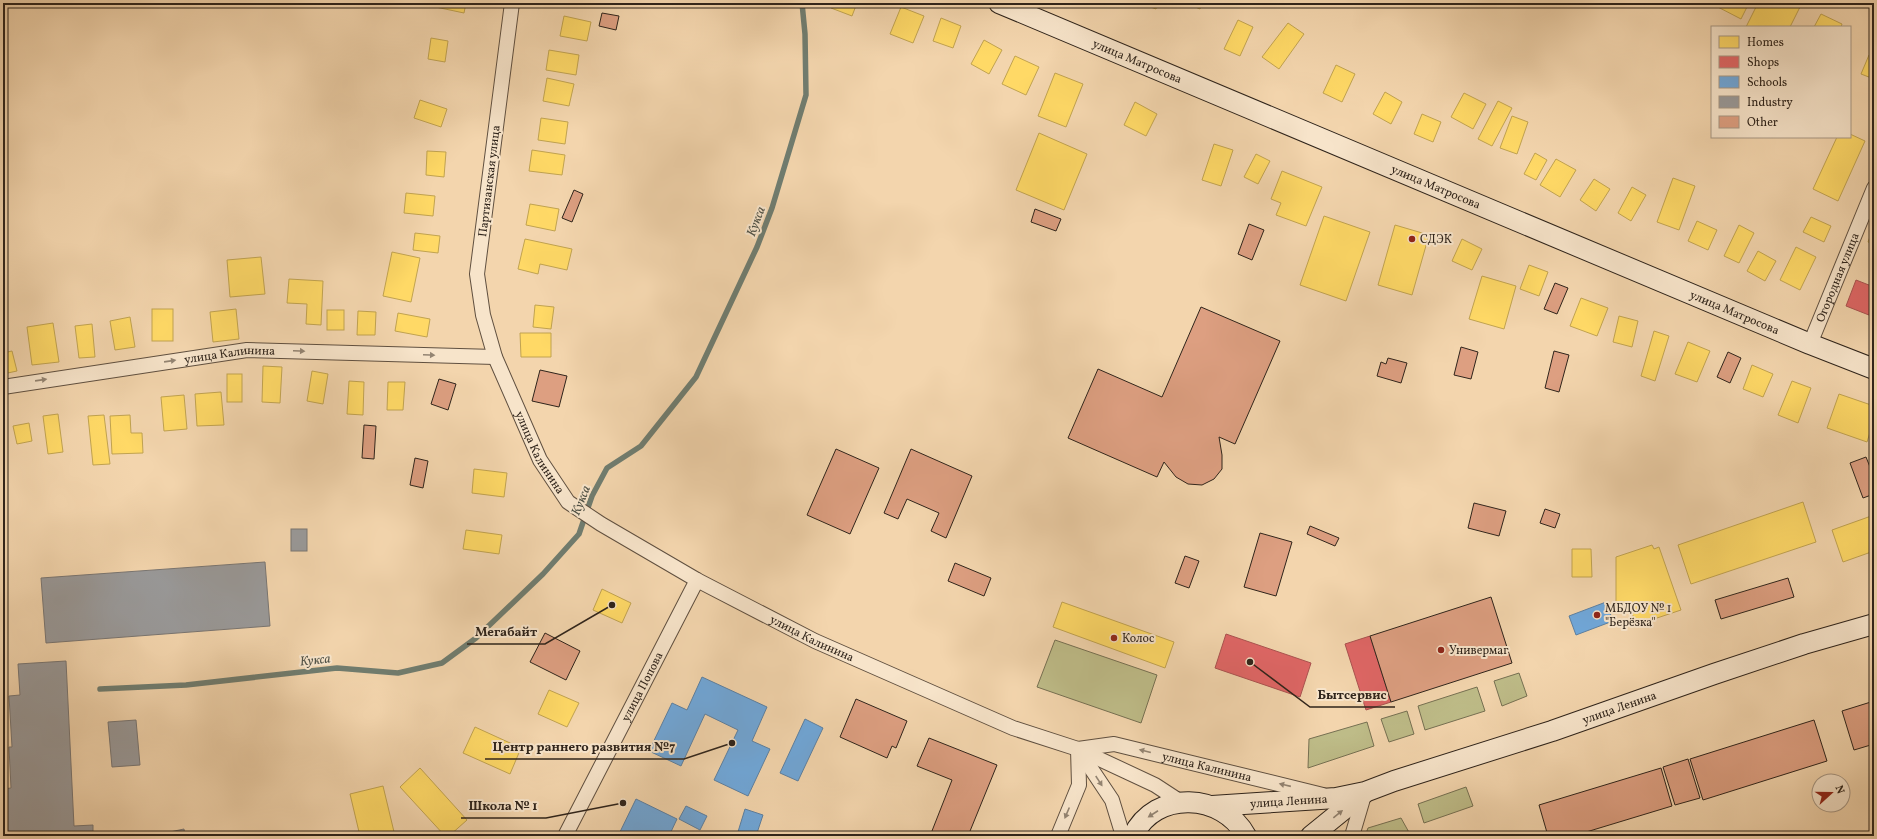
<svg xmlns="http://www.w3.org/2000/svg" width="1877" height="839" font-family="Vollkorn,serif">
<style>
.green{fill:#bebc88;stroke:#767052}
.homes{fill:#ffd966;stroke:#c1a350}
.shops{fill:#e06666;stroke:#ab5250}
.schools{fill:#6fa8dc;stroke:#5c80a2}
.industry{fill:#999;stroke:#797673}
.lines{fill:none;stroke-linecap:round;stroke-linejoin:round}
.stream{stroke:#707d70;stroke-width:5.5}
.building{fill:#dd9f81;stroke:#2f241b}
.street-casing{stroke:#605040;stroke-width:16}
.secondary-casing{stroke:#2f241b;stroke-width:22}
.street{stroke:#f7e4ca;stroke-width:14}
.secondary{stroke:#f7e4ca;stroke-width:20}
.oneway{fill:#938472}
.poi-dot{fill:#8f2418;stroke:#f7e4ca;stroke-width:1.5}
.labels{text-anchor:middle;stroke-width:4;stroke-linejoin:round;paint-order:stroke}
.street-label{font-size:12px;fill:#2f241b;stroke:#f7e4ca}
.poi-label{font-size:12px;fill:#2f241b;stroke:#f7e4ca;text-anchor:start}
.water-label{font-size:13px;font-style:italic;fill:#4f5146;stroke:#f7e4ca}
.leader{fill:none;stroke:#2f241b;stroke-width:1.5}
.callout-dot{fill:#2f241b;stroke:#f7e4ca;stroke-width:1.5}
.callout-label{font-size:13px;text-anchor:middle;font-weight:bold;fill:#2f241b;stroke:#f7e4ca;stroke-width:4;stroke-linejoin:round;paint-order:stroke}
</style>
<rect width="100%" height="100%" fill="#f3d5ad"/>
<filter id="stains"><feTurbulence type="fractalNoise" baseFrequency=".005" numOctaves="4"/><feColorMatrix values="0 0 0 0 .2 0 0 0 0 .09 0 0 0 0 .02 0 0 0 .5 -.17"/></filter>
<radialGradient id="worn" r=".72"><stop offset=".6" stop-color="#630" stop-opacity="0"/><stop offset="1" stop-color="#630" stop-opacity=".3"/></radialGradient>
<g class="green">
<path d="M1055,640L1157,675L1141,723L1037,687Z"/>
<path d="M1519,673L1527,696L1502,706L1494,681Z"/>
<path d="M1477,687L1485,711L1425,730L1418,706Z"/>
<path d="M1407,711L1414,734L1389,742L1381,719Z"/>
<path d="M1367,722L1374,746L1308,768L1309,739Z"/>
<path d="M1466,787L1473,806L1424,823L1418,804Z"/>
<path d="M1401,818L1411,836H1365L1368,828Z"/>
</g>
<g class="homes">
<path d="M432,3H466L464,13L431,6Z"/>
<path d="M832,3H857L852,16L831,8Z"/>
<path d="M1140,3H1158L1156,9Z"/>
<path d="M1186,3H1202L1200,9Z"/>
<path d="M1715,3H1749L1741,19L1714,5Z"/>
<path d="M1758,3H1792L1800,7L1790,27H1746Z"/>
<path d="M901,7L924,16L913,43L890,34Z"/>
<path d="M1821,14L1842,24L1841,27H1814Z"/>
<path d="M564,16L591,22L587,41L560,36Z"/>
<path d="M941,18L961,26L953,48L933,41Z"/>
<path d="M1238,20L1253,27L1240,56L1224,49Z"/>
<path d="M1288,23L1304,34L1279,69L1262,57Z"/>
<path d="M431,38L448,41L445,62L428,59Z"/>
<path d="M984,40L1002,50L989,74L971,64Z"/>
<path d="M549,50L579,55L576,75L546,70Z"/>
<path d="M1869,55L1874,57V79L1861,74Z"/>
<path d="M1015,56L1039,67L1026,95L1002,84Z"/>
<path d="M1336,65L1355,74L1342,102L1323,93Z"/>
<path d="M1055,73L1083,84L1066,127L1038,116Z"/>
<path d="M547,78L574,84L569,106L543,101Z"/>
<path d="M1385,92L1402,102L1391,124L1373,114Z"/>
<path d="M1464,93L1486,104L1473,129L1451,117Z"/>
<path d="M420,100L447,109L441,127L414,118Z"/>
<path d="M1498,101L1512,108L1492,146L1478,139Z"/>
<path d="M1135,102L1157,114L1146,136L1124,125Z"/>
<path d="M1422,114L1441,122L1433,142L1414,134Z"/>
<path d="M1512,116L1528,122L1517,154L1500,148Z"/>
<path d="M541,118L568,122L565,144L538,140Z"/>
<path d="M1039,133L1087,154L1064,210L1016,190Z"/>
<path d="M1850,134L1865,141L1838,201L1813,189L1837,137H1850Z"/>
<path d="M1214,144L1233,150L1221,186L1202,180Z"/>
<path d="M532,150L565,155L562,175L529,171Z"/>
<path d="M427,151L446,152L444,177L426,175Z"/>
<path d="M1535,153L1547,160L1536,180L1524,174Z"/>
<path d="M1256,154L1270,161L1258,184L1244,177Z"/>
<path d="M1556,159L1576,170L1560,197L1540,185Z"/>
<path d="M1282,171L1322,187L1306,226L1276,215L1281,203L1271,199Z"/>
<path d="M1673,178L1695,186L1679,230L1657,222Z"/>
<path d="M1594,179L1610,189L1596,211L1580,200Z"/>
<path d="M1632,187L1646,195L1631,221L1618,213Z"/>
<path d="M406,193L435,196L433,216L404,213Z"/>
<path d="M530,204L559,209L555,231L526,225Z"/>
<path d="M1324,216L1370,232L1346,301L1300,285Z"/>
<path d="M1811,217L1831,226L1824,242L1803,232Z"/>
<path d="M1697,221L1717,230L1708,250L1688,241Z"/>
<path d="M1395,225L1429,235L1412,295L1378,285Z"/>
<path d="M1739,225L1754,233L1739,263L1724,256Z"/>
<path d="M1873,229H1874V244L1868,242Z"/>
<path d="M415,233L440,236L438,253L413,250Z"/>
<path d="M525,239L572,249L567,270L540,264L538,274L518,269Z"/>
<path d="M1462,239L1482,249L1472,270L1452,261Z"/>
<path d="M1796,247L1816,257L1800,290L1780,280Z"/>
<path d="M1758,251L1776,261L1765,281L1747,271Z"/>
<path d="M392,252L420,258L411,302L383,296Z"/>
<path d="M261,257L265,294L230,297L227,260Z"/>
<path d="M1529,265L1548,272L1539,296L1520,289Z"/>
<path d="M1482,276L1516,286L1504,329L1469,319Z"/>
<path d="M289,279L323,281L321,325L306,324L307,304L287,303Z"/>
<path d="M1581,298L1608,308L1597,336L1570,326Z"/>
<path d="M535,305L554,307L551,329L533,327Z"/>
<rect x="152" y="309" width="21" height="32"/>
<path d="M236,309L239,339L213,342L210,312Z"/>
<rect x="327" y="310" width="17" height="20"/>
<path d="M358,311L376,312L375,335H357Z"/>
<path d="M398,313L430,319L427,337L395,331Z"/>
<path d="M1619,316L1638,321L1632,347L1613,342Z"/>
<path d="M130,317L135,347L115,350L110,321Z"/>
<path d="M53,323L59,362L32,365L27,327Z"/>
<path d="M92,324L95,357L79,358L75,326Z"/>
<path d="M1654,331L1669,336L1655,381L1641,376Z"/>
<path d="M520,333H551V357H521Z"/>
<path d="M1688,342L1710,351L1697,382L1675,374Z"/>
<path d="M12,351L17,371L3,374V353Z"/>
<path d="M1752,365L1773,374L1763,397L1743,389Z"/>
<path d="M263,366L282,367L280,403L262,402Z"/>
<path d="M312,371L328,374L323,404L307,401Z"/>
<rect x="227" y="374" width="15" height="28"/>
<path d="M349,381L364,382L363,415L347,414Z"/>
<path d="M1792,381L1811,388L1798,423L1778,415Z"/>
<path d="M388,382H405L403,410H387Z"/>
<path d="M221,392L224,425L197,426L195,394Z"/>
<path d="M1839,394L1874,406V420L1867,442L1827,428Z"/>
<path d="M184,395L187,429L164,431L161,397Z"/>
<path d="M58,414L63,452L48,454L43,416Z"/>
<path d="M104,415L110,464L93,465L88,416Z"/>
<path d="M130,415L131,433H142L143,453L112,454L110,416Z"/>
<path d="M29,423L32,441L17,444L13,426Z"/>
<path d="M474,469L507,473L504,497L472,493Z"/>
<path d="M1803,502L1816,542L1691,584L1678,545Z"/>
<path d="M1874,515V551L1843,562L1832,530Z"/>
<path d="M466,530L502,535L499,554L463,549Z"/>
<path d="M1652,545L1654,549L1659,547L1681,610L1636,625L1629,604L1616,609V557Z"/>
<path d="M1572,549H1591L1592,577H1572Z"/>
<path d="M602,589L631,603L622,623L593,610Z"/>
<path d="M1062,602L1174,642L1165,668L1053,627Z"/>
<path d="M549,690L579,703L567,727L538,714Z"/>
<path d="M475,727L521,748L510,774L463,753Z"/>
<path d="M420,768L467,820L449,836H445L400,787Z"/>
<path d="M383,786L395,836H360L350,794Z"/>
</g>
<g class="shops">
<path d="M1856,280L1874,287V317L1846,306Z"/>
<path d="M1226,634L1311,663L1300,697L1215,668Z"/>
<path d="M1370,636L1391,702L1366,710L1345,644Z"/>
</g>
<g class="schools">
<path d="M1606,602L1613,621L1576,635L1569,616Z"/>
<path d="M702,677L767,707L752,741L770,749L748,796L714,780L738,730L705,714L681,766L649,751L672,703L687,710Z"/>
<path d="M805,719L823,728L798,781L780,773Z"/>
<path d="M636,799L677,819L669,836H618Z"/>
<path d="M686,806L707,816L700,830L679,819Z"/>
<path d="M745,809L763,815L756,836L737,835Z"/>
</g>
<g class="industry">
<rect x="291" y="529" width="16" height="22"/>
<path d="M265,562L270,626L46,643L41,578Z"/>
<path d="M66,661L74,826L93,825V836H3V789L11,788L9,747H12L9,696L20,695L18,664Z"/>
<path d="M136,720L140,765L112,767L108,722Z"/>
<path d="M184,829L185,836H151Z"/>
</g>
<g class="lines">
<path class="stream" d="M100,689L186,685L337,668L398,673L442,663L476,638L543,574L579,534L592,496L607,468L641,446L696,377L757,247L772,208L806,95L805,34L802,3"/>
</g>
<g class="building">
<path d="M602,13L619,16L616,30L599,26Z"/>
<path d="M574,190L583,194L572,222L562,218Z"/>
<path d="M1035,209L1061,219L1056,231L1031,222Z"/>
<path d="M1249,224L1264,230L1252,260L1238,254Z"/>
<path d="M1555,283L1568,288L1557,314L1544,309Z"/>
<path d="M1201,307L1280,341L1235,444L1219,437L1222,455V469L1214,479L1202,485L1188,484L1176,477L1164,462L1157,477L1068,438L1098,369L1162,397Z"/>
<path d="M1461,347L1478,352L1471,379L1454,375Z"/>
<path d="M1554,351L1569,355L1559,392L1545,388Z"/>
<path d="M1728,352L1741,358L1730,383L1717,377Z"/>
<path d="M1388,358L1407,363L1401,383L1377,376L1381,362L1386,364Z"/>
<path d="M540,370L567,376L559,407L532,401Z"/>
<path d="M439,379L456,384L448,410L431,404Z"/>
<path d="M364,425L376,426L374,459L362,458Z"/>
<path d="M836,449L879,468L850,534L807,515Z"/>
<path d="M911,449L972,476L946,538L931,531L939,513L907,499L898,519L884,513Z"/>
<path d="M1866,457L1874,477V494L1863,498L1850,463Z"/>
<path d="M415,458L428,461L423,488L410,485Z"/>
<path d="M1474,503L1506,511L1499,536L1468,528Z"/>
<path d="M1545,509L1560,514L1555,528L1540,523Z"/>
<path d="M1310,526L1339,538L1335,546L1307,534Z"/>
<path d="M1260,533L1292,542L1276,596L1244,587Z"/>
<path d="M1185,556L1199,561L1189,588L1175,583Z"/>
<path d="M955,563L991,578L984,596L948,581Z"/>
<path d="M1788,578L1794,597L1721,619L1715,600Z"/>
<path d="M1491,597L1512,663L1391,702L1370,636Z"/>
<path d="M545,633L580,651L566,680L530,662Z"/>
<path d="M856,699L907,721L896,748L892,746L887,758L840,737Z"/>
<path d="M1874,701V744L1854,750L1842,711Z"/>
<path d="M1814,720L1827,761L1703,800L1690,759Z"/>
<path d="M929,738L997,765L968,836H930L952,780L917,766Z"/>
<path d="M1688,759L1700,798L1675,805L1663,767Z"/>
<path d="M1661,768L1672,806L1573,836H1548L1539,805Z"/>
</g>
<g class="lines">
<defs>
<g id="street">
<path id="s1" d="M512,3L477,274L483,315L495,357L540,460L568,502L601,524L697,580L815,641L1013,728L1078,749L1155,785L1181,802"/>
<path id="s2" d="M1810,344L1874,188"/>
<path id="s3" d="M3,387L247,350L495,357"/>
<path id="s4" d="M1078,749L1114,744L1323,795"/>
<path d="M1078,749L1112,800L1123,836"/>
<path id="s5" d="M565,836L697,580"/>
<path d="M1058,836L1079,785L1078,749"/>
<path d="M1352,836L1365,792"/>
</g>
<g id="secondary">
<path id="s6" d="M999,3L1810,344L1874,369"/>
<path id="s7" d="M1212,806L1336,798L1365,792L1394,781L1552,731L1714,674L1804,644L1874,624"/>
<path d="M1133,836C1155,789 1223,793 1246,836"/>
<path d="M1311,836L1364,793"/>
</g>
</defs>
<use href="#street" class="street-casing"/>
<use href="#secondary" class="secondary-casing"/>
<use href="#street" class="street"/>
<use href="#secondary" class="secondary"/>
</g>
<defs><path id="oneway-solid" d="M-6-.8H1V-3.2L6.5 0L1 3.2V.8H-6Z"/></defs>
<g class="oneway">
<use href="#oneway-solid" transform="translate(299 351) rotate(2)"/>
<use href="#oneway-solid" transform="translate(429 355) rotate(2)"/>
<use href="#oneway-solid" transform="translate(170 361) rotate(-8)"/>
<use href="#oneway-solid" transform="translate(41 380) rotate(-8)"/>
<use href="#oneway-solid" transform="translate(1145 751) rotate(-166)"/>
<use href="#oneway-solid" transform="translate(1099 781) rotate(57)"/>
<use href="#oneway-solid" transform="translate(1285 785) rotate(-167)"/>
<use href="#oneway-solid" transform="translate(1067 813) rotate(113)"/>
<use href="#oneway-solid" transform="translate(1153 814) rotate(147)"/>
<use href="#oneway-solid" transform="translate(1338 814) rotate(-39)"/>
</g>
<g class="poi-dot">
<circle cx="1412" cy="239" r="4"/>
<circle cx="1597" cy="615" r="4"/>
<circle cx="1114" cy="638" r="4"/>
<circle cx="1441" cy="650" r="4"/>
</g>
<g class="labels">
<g class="street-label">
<text dy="4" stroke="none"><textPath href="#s6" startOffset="150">улица Матросова</textPath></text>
<text transform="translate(489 181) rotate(-83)" y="4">Партизанская улица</text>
<text dy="4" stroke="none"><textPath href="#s6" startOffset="474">улица Матросова</textPath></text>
<text dy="4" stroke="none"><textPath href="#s2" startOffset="72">Огородная улица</textPath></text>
<text dy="4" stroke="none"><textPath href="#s6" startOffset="798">улица Матросова</textPath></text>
<text dy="4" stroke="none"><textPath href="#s3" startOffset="229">улица Калинина</textPath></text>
<text dy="4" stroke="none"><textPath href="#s1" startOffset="464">улица Калинина</textPath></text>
<text dy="4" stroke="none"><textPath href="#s1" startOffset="801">улица Калинина</textPath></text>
<text dy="4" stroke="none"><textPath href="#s5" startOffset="168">улица Попова</textPath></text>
<text dy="4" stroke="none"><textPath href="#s7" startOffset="422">улица Ленина</textPath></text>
<text dy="4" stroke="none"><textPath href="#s4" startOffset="132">улица Калинина</textPath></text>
<text dy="4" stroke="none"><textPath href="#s7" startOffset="77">улица Ленина</textPath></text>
</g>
<g class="poi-label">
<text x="1420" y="243">СДЭК</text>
<text x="1605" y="612">МБДОУ № 1<tspan x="1605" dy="14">"Берёзка"</tspan></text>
<text x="1122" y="642">Колос</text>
<text x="1449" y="654">Универмаг</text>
</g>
<g class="water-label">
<text transform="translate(755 221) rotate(-69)" y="5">Кукса</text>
<text transform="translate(580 500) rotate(-68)" y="5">Кукса</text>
<text transform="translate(315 659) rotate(-6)" y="5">Кукса</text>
</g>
</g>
<path class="leader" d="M612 605L545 644H467M1250 662L1310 707H1395M732 743L684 759H485M623 803L546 818H461"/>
<g class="callout-dot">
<circle cx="612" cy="605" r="4"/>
<circle cx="1250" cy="662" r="4"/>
<circle cx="732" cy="743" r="4"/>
<circle cx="623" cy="803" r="4"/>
</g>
<g class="callout-label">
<text x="506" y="636">Мегабайт</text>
<text x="1352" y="699">Бытсервис</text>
<text x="584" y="751">Центр раннего развития №7</text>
<text x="503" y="810">Школа № 1</text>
</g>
<rect width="1877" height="839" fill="none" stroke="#f3d5ad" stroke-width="16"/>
<rect x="4" y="4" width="1869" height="831" fill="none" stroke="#2f241b" stroke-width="2"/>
<rect x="8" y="8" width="1861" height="823" fill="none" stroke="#2f241b"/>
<rect x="1711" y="26" width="140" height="112" fill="#f7e4ca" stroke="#a79784"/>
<rect x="1719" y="36" width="20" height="12" fill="#ffd966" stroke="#a79784"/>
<text x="1747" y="46" font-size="12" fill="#2f241b">Homes</text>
<rect x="1719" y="56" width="20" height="12" fill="#e06666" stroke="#a79784"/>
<text x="1747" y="66" font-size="12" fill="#2f241b">Shops</text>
<rect x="1719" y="76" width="20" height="12" fill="#6fa8dc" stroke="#a79784"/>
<text x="1747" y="86" font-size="12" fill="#2f241b">Schools</text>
<rect x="1719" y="96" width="20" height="12" fill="#999999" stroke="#a79784"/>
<text x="1747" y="106" font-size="12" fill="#2f241b">Industry</text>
<rect x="1719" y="116" width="20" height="12" fill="#dd9f81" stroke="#a79784"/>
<text x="1747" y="126" font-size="12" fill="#2f241b">Other</text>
<g transform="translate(1831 793) rotate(69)"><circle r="19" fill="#f7e4ca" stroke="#a79784"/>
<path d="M0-3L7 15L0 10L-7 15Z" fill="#8f2418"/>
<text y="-6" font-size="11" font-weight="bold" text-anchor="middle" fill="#2f241b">N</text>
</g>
<rect width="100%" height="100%" filter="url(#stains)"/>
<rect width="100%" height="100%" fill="url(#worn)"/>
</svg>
